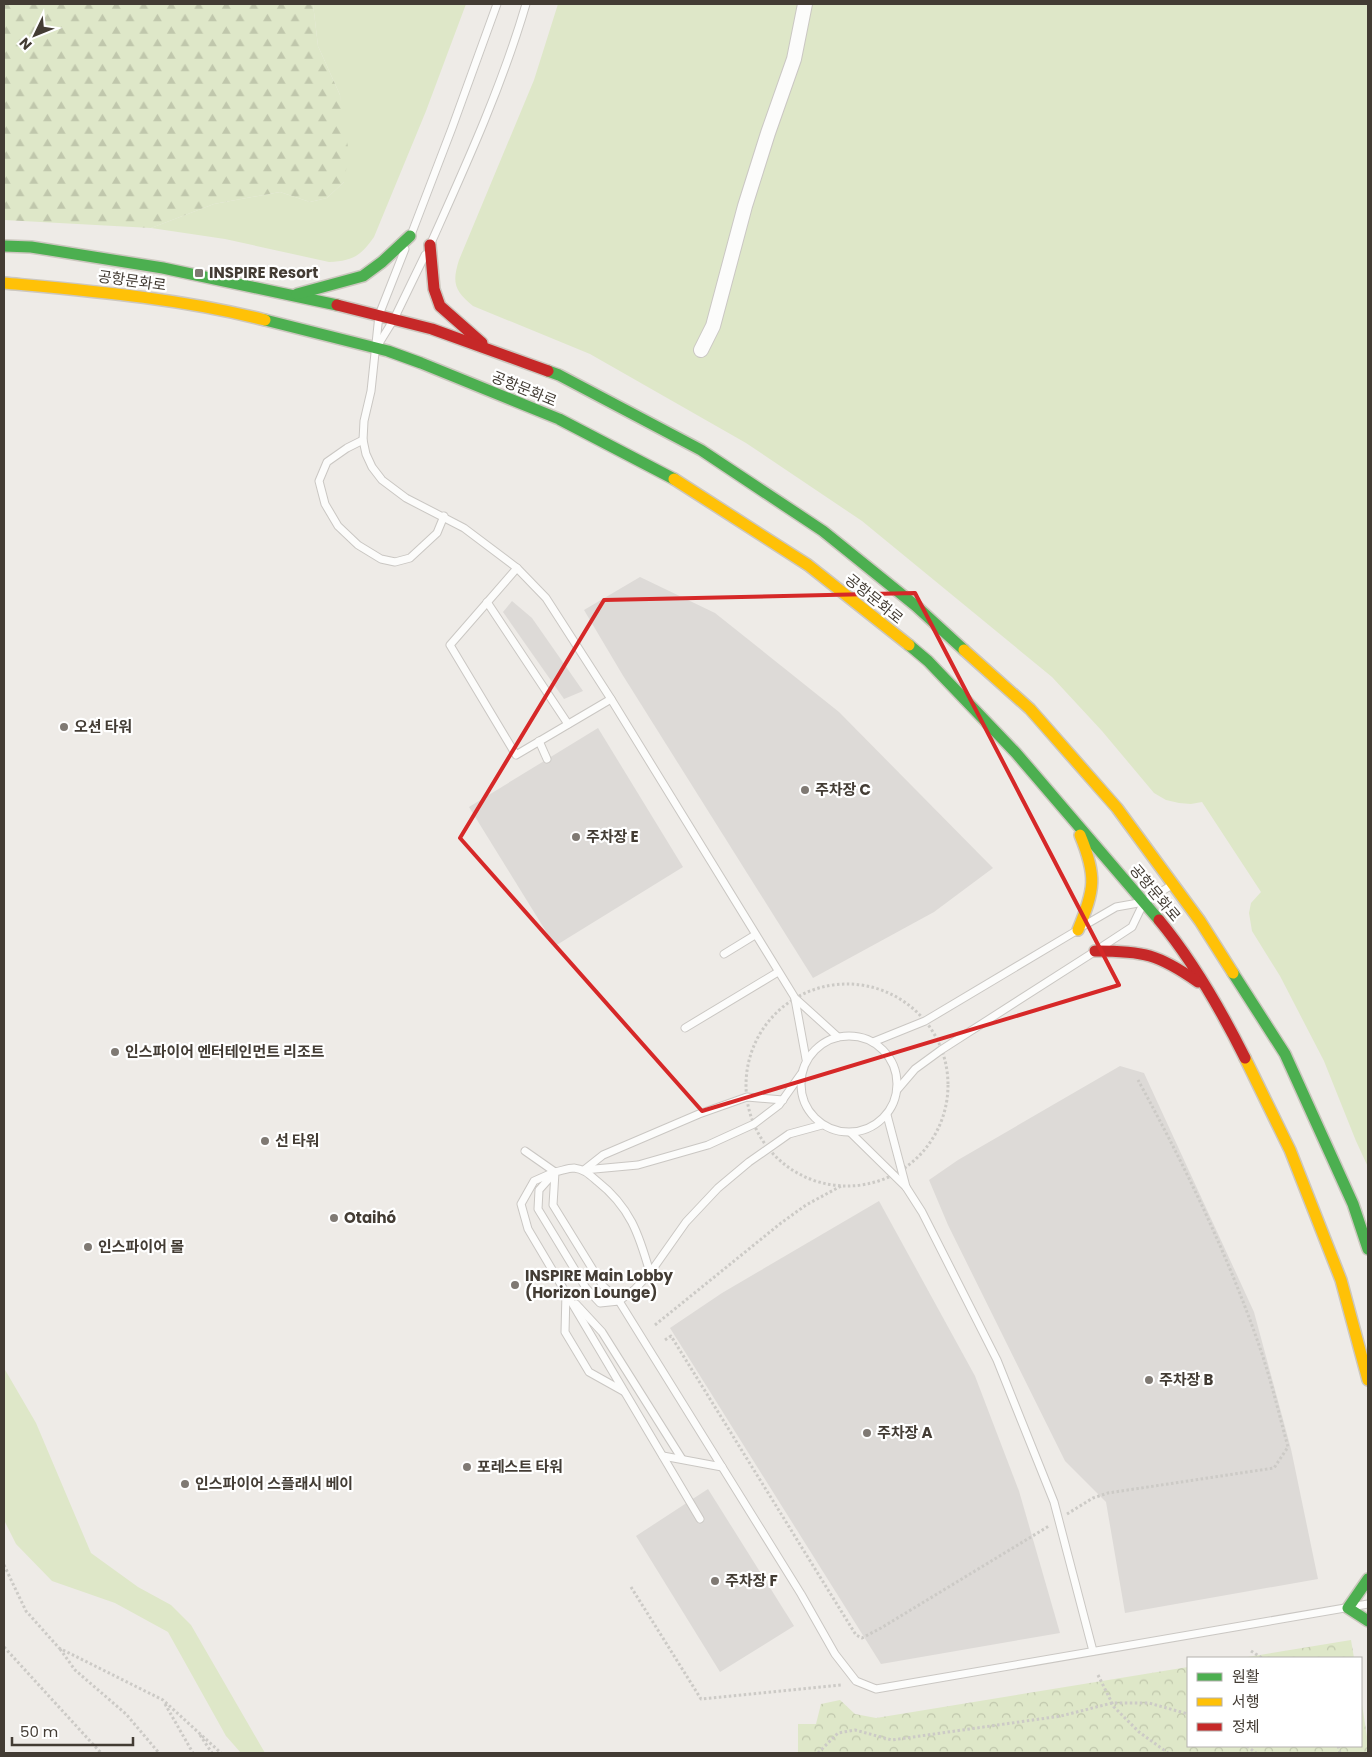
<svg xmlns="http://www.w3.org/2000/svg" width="1372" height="1757" font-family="Poppins,'Noto Sans KR',sans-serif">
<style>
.green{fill:#dee7c8}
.forest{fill:url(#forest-firs)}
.park{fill:url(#park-crowns)}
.parking{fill:#dddad7}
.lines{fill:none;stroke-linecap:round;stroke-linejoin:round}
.lane-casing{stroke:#cac7c3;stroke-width:9}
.street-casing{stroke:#cac7c3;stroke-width:16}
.fast-casing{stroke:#ccc7bf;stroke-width:14}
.slow-casing{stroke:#ccc7bf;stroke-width:14}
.jam-casing{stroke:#ccc7bf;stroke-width:14}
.path{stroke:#cccac6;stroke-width:3;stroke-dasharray:2.5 2.5;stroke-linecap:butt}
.lane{stroke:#fcfcfb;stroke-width:7}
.street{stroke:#fcfcfb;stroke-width:14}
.fast{stroke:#4caf50;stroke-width:11}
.slow{stroke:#ffc107;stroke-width:11}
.jam{stroke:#c62828;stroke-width:11}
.marked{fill:none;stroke:#d62828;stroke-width:4;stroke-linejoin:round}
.poi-dot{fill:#7f7973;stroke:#fff;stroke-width:2}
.labels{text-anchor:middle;stroke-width:4.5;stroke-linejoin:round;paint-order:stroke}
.poi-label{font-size:15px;font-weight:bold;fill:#433c34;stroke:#fff;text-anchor:start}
.street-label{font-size:15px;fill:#433c34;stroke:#fff}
</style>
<defs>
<pattern id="forest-firs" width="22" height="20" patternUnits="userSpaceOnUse" patternTransform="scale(1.25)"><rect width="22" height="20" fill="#dee7c8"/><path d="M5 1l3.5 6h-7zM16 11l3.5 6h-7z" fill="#c0c7ac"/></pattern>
<pattern id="park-crowns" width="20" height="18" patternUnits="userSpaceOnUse" patternTransform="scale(1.25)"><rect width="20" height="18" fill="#dee7c8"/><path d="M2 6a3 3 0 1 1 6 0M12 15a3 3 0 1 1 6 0" fill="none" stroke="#c0c7ac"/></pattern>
</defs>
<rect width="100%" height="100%" fill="#eeebe7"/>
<g class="green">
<path d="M313,4H466L426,111L374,237C361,256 352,261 329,262L225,239L151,228L214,204L280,192L310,202L327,198L344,182L340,95L318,46Z"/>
<path d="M558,4H1368V1167L1356,1141L1324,1061L1280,976L1252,931L1249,913L1251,903L1261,892L1202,802L1191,804L1179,803L1166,800L1154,793L1102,731L1052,677L862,521L746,443L590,354L473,306C454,291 452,282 459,260L534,80Z"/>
<path d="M4,1368L36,1423L91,1553L138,1587L171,1605L191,1625L265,1753H241L226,1736L168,1632L115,1603L52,1581L16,1544L4,1520Z"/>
</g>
<path class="forest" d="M4,4H313L318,46L340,95L349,154L344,182L327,198L310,202L280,192L214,204L151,228L4,220Z"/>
<g class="park">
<path d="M1351,1640L1354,1658H1241Z"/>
<path d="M1188,1667V1746H1361V1698L1368,1743V1753L798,1752V1724H816L821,1704L840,1700L855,1714L876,1718Z"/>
</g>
<g class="parking">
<path d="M640,577L715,613L839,712L993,868L934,912L813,978L622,674L584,610Z"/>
<path d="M512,601L532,618L583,691L564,699L503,612Z"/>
<path d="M598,728L683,867L555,946L469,807Z"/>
<path d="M1120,1066L1144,1073L1254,1312L1291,1449L1318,1579L1125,1613L1106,1502L1065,1461L948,1225L929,1180L958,1160Z"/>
<path d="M879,1201L975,1376L1019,1491L1060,1633L881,1664L670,1328L722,1293Z"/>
<path d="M708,1489L794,1626L720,1672L636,1536Z"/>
</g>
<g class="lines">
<defs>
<g id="lane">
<path d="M411,235L452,128L497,4"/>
<path d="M431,243C466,165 502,86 526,4"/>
<path d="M405,249L379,315L371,391L364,421L363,440L366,454L372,467L382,480L406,498L464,528L517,568L546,598L611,699L795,998L838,1037"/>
<path d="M378,345L394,319L425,255"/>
<path d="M363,440L347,448L327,462L319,481L325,504L338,526L358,545L381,559L395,562L410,558L437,533L444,516"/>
<path d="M517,568L450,645L516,755L611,699"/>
<path d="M487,602L568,724"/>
<path d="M539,741L547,759"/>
<path d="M1085,925L1116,907L1144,902L1172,885"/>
<path d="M1103,946L1132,927L1143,904"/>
<path d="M724,954L755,935"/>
<path d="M795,999L806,1059"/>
<path d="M685,1028L778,972"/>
<circle cx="849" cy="1084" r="48"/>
<path d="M873,1042L925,1021L1076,931"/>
<path d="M897,1090L915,1069L941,1050L1094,952"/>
<path d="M887,1115L906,1187"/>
<path d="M851,1133L906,1187L922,1212L997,1360L1054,1502L1093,1651"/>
<path d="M525,1151L555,1172"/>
<path d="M584,1170L638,1165L708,1145L754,1124L779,1105L801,1074"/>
<path d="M584,1170L603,1155L699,1114L747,1097L783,1100"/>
<path d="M555,1172L539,1190L538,1209L586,1288L600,1303L619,1301L801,1594L835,1654L856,1681L876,1689L1368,1604"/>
<path d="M552,1173L534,1181L521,1204L528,1229L700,1519"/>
<path d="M650,1273C639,1234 630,1207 597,1181C590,1175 584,1169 574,1168C568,1168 561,1171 555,1172L553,1205L603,1286L619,1301L635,1289L650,1273L686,1222L718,1188L749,1162L789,1134L822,1125"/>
<path d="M566,1293L565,1332L589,1372L623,1391"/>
<path d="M576,1304L602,1332L682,1459"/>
<path d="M663,1456L722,1467"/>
</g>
<path id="street" d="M701,350L713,326L745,206L768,133L794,59L805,4"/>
<g id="fast">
<path d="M4,246L31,247L163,268L337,305"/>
<path d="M297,294L363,276L382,262L410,236"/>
<path d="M265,320L388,351L421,363L559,419L674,479"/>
<path d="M548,371L559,375L701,450L823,531L916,606L964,650"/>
<path d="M909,645L928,661L1016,753L1159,920"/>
<path d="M1233,973L1285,1054L1353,1204L1368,1249"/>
<path d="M1368,1579L1348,1608L1368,1621"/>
</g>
<g id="slow">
<path d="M4,283C91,291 179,298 265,320"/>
<path d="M674,479L808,565L909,645"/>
<path d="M964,650L1030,709L1117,808L1200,921L1233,973"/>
<path d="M1078,930C1095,889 1097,876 1080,835"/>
<path d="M1245,1058L1290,1150L1341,1280L1368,1380"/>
</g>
<g id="jam">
<path d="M430,245L434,289L440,306L482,343"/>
<path d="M337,305L432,329L548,371"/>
<path d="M1159,920C1193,961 1221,1010 1245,1058"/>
<path d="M1095,951C1144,951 1158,954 1198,982"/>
</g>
</defs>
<use href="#lane" class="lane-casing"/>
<use href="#street" class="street-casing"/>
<use href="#fast" class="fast-casing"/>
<use href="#slow" class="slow-casing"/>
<use href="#jam" class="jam-casing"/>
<g class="path">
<circle cx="847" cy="1085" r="101"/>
<path d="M655,1325L781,1223L806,1205L841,1186"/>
<path d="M665,1340L671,1336L856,1635L862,1638L881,1628L1049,1526"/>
<path d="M1067,1514L1093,1498L1108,1493L1274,1468L1288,1447C1279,1414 1271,1380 1260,1348C1228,1255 1185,1166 1138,1080"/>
<path d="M4,1565L26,1611L59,1648L163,1700L221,1753"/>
<path d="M631,1587L701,1699L841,1685"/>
<path d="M4,1647L101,1753"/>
<path d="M60,1649L75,1670L126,1714L159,1753"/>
<path d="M1251,1651L1262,1658"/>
<path d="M1098,1675L1114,1707L1139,1732L1168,1753"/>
<path d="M165,1704L193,1753"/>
<path d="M200,1735L212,1753"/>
<path d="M1247,1746L1256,1753"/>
<path d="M1338,1746L1340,1753"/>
<path d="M818,1753L838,1733L855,1730L892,1740L1061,1716L1112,1703H1149L1188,1714"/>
</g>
<use href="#lane" class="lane"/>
<use href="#street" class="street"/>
<use href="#fast" class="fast"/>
<use href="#slow" class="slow"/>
<use href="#jam" class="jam"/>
</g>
<path class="marked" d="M915,593L1119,985L702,1111L460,838L604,600Z"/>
<g class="poi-dot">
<rect x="194" y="268" width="10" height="10" rx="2.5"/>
<circle cx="64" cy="727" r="5"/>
<circle cx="805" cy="790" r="5"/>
<circle cx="576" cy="837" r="5"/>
<circle cx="115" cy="1052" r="5"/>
<circle cx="265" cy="1141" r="5"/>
<circle cx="334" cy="1218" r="5"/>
<circle cx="88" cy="1247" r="5"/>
<circle cx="515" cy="1285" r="5"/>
<circle cx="1149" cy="1380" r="5"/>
<circle cx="867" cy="1433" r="5"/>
<circle cx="467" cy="1467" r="5"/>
<circle cx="185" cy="1484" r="5"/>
<circle cx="715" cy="1581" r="5"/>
</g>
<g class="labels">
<g class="poi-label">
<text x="209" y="278">INSPIRE Resort</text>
<text x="74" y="732">오션 타워</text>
<text x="815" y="795">주차장 C</text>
<text x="586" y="842">주차장 E</text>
<text x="125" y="1057">인스파이어 엔터테인먼트 리조트</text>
<text x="275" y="1146">선 타워</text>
<text x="344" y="1223">Otaihó</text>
<text x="98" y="1252">인스파이어 몰</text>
<text x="525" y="1281">INSPIRE Main Lobby<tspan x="525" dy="17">(Horizon Lounge)</tspan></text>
<text x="1159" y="1385">주차장 B</text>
<text x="877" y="1438">주차장 A</text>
<text x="477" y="1472">포레스트 타워</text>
<text x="195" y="1489">인스파이어 스플래시 베이</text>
<text x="725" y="1586">주차장 F</text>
</g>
<g class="street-label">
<text transform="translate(132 281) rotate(8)" y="5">공항문화로</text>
<text transform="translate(524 389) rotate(22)" y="5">공항문화로</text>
<text transform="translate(874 599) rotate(39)" y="5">공항문화로</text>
<text transform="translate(1155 893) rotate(50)" y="5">공항문화로</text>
</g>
</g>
<rect width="1372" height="1757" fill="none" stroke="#433c34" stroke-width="10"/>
<rect x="1187" y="1657" width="175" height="90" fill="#ffffff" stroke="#b4b1ae"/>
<rect x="1197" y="1673" width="25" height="8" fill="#4caf50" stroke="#b4b1ae"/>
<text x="1232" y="1682" font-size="15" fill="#433c34">원활</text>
<rect x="1197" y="1698" width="25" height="8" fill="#ffc107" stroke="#b4b1ae"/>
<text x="1232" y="1707" font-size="15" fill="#433c34">서행</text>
<rect x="1197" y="1723" width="25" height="8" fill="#c62828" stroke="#b4b1ae"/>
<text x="1232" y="1732" font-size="15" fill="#433c34">정체</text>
<g transform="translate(35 35) rotate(227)" stroke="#ffffff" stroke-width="4" paint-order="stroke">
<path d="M0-4L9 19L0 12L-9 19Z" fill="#433c34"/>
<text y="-8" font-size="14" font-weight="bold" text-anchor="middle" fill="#433c34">N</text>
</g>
<path d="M12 1737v8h121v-8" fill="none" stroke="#433c34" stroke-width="2.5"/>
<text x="20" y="1737" font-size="15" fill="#433c34" stroke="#ffffff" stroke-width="4" paint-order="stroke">50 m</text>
</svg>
